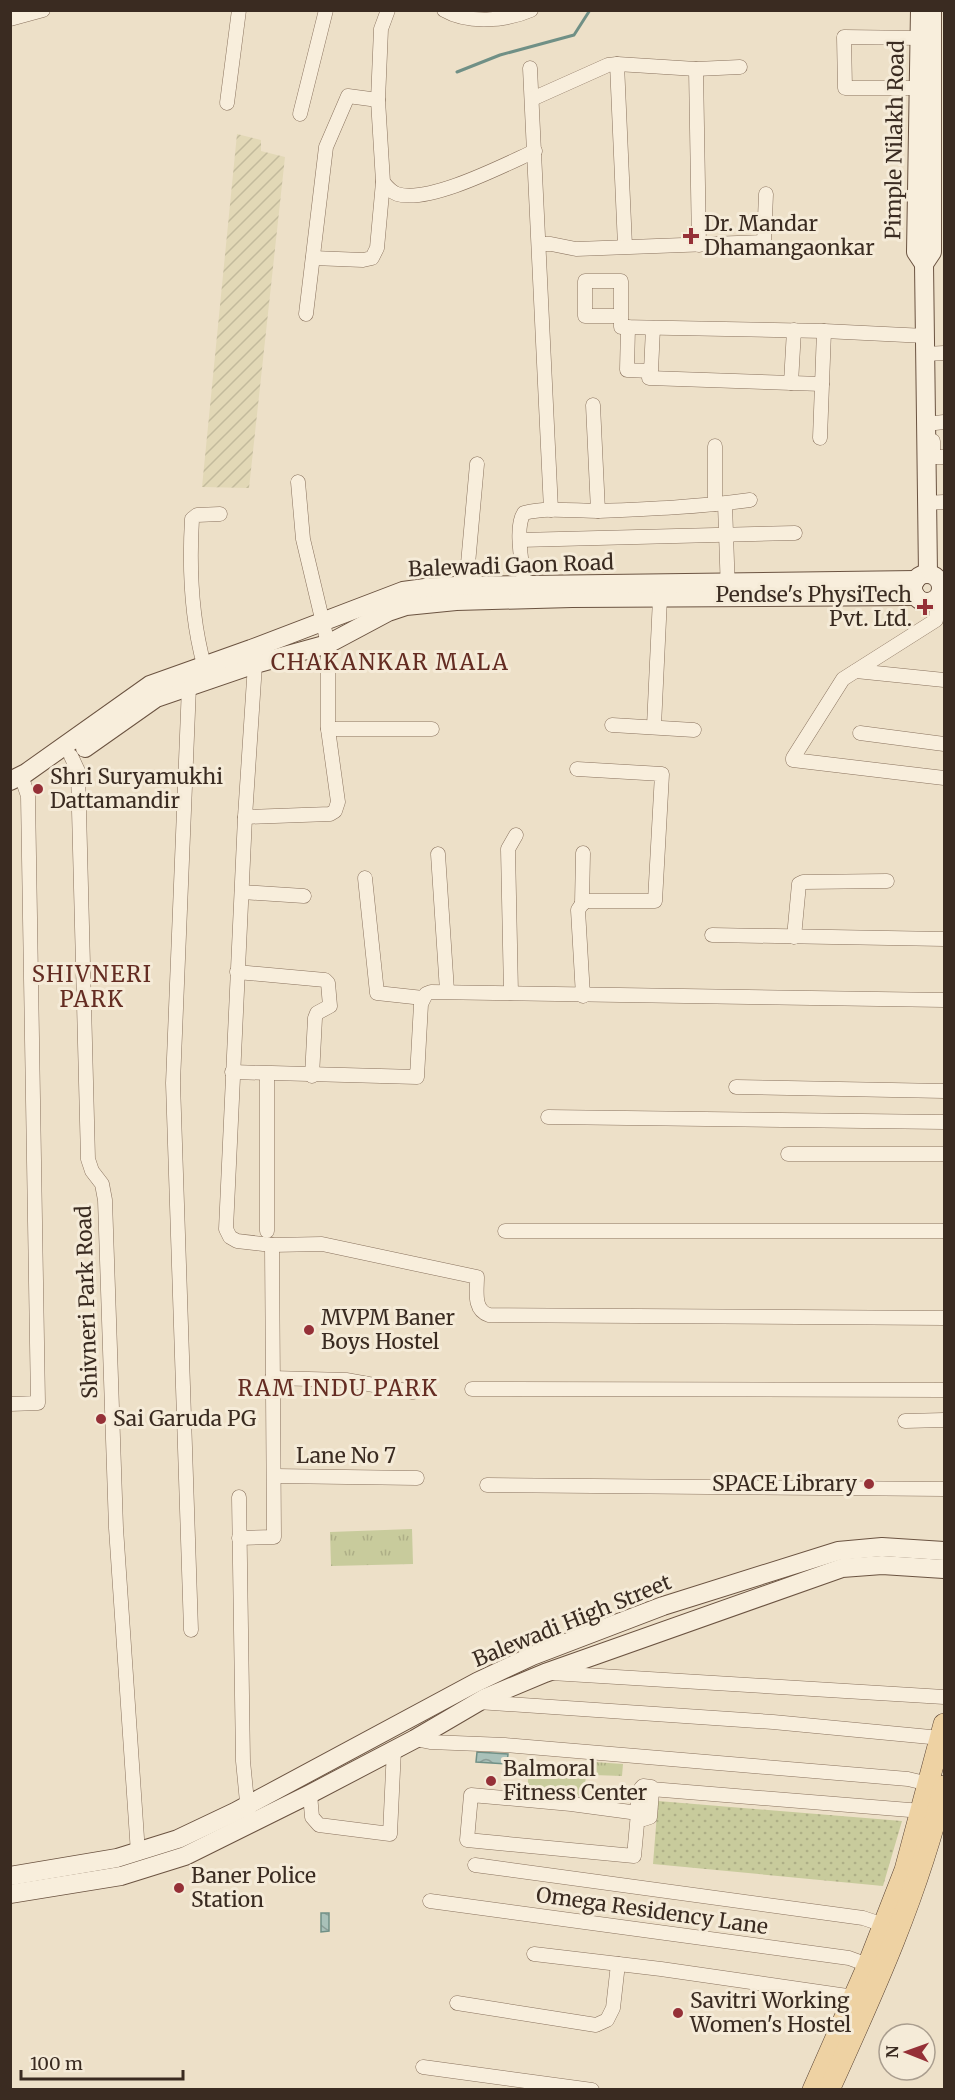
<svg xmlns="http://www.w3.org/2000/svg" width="955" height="2100" font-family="Merriweather,serif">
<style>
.farmland{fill:url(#farmland-furrows)}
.grass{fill:url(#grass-dots)}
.park{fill:url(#park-tufts)}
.pitch{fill:#c8cb9c}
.water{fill:url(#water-waves);stroke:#709086;stroke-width:1.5}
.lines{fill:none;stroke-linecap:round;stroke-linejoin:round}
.stream{stroke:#709086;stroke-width:3}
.street-casing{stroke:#89725e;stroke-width:15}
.secondary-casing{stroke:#6b5341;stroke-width:20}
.primary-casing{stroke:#574132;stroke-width:22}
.street{stroke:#f8eedc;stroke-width:14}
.secondary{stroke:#f8eedc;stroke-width:18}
.primary{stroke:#eed2a3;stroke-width:21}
.poi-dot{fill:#953037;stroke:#f5ebd8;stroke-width:2}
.labels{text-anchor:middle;stroke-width:6;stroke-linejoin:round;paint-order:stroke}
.street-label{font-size:21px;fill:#3a2b21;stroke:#f5ebd8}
.poi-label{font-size:21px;fill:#3a2b21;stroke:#f5ebd8;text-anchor:start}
.neighbourhood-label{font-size:22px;letter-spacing:1.5px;fill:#642c22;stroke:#f5ebd8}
</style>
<defs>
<pattern id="farmland-furrows" width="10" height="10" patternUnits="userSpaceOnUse" patternTransform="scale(1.5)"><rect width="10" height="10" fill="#e2d8b6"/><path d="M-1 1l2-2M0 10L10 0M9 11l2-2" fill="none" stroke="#c3ba9c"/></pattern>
<pattern id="grass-dots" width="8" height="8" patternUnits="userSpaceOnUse" patternTransform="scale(1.5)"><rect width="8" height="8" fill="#c8cb9c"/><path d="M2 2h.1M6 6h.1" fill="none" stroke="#adae86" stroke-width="1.8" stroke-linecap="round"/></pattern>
<pattern id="park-tufts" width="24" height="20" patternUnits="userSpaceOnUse" patternTransform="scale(1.5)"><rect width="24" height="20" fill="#c8cb9c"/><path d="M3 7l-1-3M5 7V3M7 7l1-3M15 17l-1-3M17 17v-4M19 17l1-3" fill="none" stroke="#adae86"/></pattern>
<pattern id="water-waves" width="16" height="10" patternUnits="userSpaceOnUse" patternTransform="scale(1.5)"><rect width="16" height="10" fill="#a9c1b9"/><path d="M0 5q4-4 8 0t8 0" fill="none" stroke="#8b9d96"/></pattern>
</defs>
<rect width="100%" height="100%" fill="#ede0c8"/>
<path class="farmland" d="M237,134L261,140V151L285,157L249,488L202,487Z"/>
<path class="grass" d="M658,1801L902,1821L883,1886L653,1864Z"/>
<g class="park">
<path d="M412,1529L413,1564L331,1566L330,1532Z"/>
<path d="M594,1762L623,1764L622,1776L593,1775Z"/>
</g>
<path class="pitch" d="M529,1770L586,1775L584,1796L527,1792Z"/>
<g class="water">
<path d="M477,1752L508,1754L507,1764L476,1762Z"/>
<path d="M321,1913H329V1931L321,1932Z"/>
</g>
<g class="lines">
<path class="stream" d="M457,72L500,55L574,35L590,10"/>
<defs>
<g id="street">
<path d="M388,10L381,29L378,100L383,182C387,187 391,192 397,194C429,204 504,165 535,151"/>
<path d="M444,10C468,24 506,21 531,10"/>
<path d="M10,19L43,10"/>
<path d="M617,64L625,246"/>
<path d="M530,68L551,510"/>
<path d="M696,69L699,245"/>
<path d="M919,88H845L844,37L920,38"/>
<path d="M532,99L608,65L617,64L696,69L740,67"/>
<path d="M227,103L239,10"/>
<path d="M300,114L326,10"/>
<path d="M539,244H551L576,249L764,242L766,194"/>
<path d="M313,258L363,260L372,258L377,248L383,182"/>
<path d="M306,314L326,147L348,96L378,100"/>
<path d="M621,316H585V281H621V327L824,331L926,336"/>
<path d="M628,327L627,370L651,371L653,328"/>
<path d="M926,354L944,353"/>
<path d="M649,378L822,384"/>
<path d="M791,383L794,330"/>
<path d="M593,405L598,511"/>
<path d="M926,424L944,422"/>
<path d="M820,438L824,331"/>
<path d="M933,441V457H944"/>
<path d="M926,503L944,502"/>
<path d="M715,504V446"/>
<path d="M725,504L728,592"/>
<path d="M520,540L795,533"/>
<path d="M466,586L477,464"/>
<path d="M525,595C525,575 513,529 524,513C548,507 574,511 598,511C649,509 700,507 750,500"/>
<path d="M937,598L936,620L843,679L793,758V760L944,778"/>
<path d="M253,658L255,664L245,817L226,1229L230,1237L237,1241L272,1245L322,1244L477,1277C477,1291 473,1310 489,1315L944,1318"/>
<path d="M204,665C191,617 189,569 192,519L197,515L220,514"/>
<path d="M856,671L944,680"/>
<path d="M189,686L173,1083L191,1630"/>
<path d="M612,725L694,730"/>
<path d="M654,726L660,598"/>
<path d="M328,729H432"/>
<path d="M860,733L944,744"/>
<path d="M71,756L78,771L88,1159L92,1171L102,1184L105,1200L116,1528L138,1853"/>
<path d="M577,769L662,774L655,901H587L582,904L578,910L583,996"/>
<path d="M245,817L330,814L335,811L338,802L328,729V644L303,539L298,482"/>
<path d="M438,854L447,991"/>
<path d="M365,878L377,993L423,998"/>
<path d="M242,892L304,896"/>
<path d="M582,904L583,853"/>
<path d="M712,935L944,939"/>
<path d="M794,937L799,884L803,882L887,881"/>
<path d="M237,972L325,980L328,983L330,1006L317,1013L315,1018L312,1076"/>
<path d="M511,993L508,849L516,835"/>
<path d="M232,1072L417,1077L421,1004L426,994L431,992L944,1000"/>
<path d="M736,1087L944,1091"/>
<path d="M548,1117L944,1122"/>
<path d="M788,1154H944"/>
<path d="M267,1231V1074"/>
<path d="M505,1231H944"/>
<path d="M272,1378L346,1380L413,1392"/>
<path d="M472,1389L944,1390"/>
<path d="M10,1404L38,1403L28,796L24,784"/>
<path d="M905,1421L944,1420"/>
<path d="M275,1476L417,1478"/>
<path d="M487,1485L944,1489"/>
<path d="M239,1497L243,1761L248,1812"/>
<path d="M239,1538L274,1537L272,1245"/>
<path d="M551,1673L944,1697"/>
<path d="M478,1702L773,1722L941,1738"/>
<path d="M415,1739L430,1742L505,1745L908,1779L929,1784"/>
<path d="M643,1786L651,1787L652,1791L650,1817L644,1819L638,1813C638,1805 636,1792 643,1786Z"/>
<path d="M651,1789L922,1811"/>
<path d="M310,1794L312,1817L319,1825L390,1834L394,1749"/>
<path d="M471,1795L571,1804L638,1813L634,1856L467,1840Z"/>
<path d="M475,1865L863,1918L884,1925"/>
<path d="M430,1901L849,1958L868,1965"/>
<path d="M534,1954L661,1969L854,1997"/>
<path d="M457,2003L596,2025L607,2020L613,2008L618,1964"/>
<path d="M423,2067L592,2090"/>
</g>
<g id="secondary">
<path d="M920,10L916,252L924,264"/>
<path d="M924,264L928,574"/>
<path d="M924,264L932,252V10"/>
<circle cx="927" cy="588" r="14"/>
<path d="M85,748L156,698L255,664L328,644L388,612L406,606L456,601L572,598L916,596"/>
<path d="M10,781L26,773L150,685L251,649L403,591L425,588L455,586L916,580"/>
<path d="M10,1876L117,1858L178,1839L235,1812L477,1682L532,1656L663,1606L838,1551L882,1547L944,1551"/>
<path d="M10,1894L121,1876L185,1856L310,1794L415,1739L485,1698L545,1673L842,1568L882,1565L944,1569"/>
</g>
<g id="primary">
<path d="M813,2090L868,1965L905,1870L944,1724"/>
<path d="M829,2090C874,1991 919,1892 944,1786"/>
</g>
</defs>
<use href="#street" class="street-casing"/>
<use href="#secondary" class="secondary-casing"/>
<use href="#primary" class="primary-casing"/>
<use href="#street" class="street"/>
<use href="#secondary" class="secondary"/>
<use href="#primary" class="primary"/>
</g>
<g class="poi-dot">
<path d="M688 227h6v6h6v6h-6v6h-6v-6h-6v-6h6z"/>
<path d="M922 598h6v6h6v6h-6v6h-6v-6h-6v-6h6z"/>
<circle cx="38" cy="789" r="6"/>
<circle cx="309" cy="1330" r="6"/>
<circle cx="101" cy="1419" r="6"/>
<circle cx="869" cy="1484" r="6"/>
<circle cx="491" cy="1781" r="6"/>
<circle cx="179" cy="1888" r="6"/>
<circle cx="678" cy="2013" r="6"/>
</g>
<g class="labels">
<g class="street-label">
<text transform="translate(895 140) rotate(-89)" y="7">Pimple Nilakh Road</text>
<text transform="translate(511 566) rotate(-2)" y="7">Balewadi Gaon Road</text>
<text transform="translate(87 1302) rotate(-92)" y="7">Shivneri Park Road</text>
<text x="346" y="1463">Lane No 7</text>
<text transform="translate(572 1621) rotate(-22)" y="7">Balewadi High Street</text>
<text transform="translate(652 1911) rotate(8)" y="7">Omega Residency Lane</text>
</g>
<g class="poi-label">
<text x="704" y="231">Dr. Mandar<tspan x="704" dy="24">Dhamangaonkar</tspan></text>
<text x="912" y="602" text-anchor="end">Pendse's PhysiTech<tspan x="912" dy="24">Pvt. Ltd.</tspan></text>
<text x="50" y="784">Shri Suryamukhi<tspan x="50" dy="24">Dattamandir</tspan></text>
<text x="321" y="1325">MVPM Baner<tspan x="321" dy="24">Boys Hostel</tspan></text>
<text x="113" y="1426">Sai Garuda PG</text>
<text x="857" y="1491" text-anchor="end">SPACE Library</text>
<text x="503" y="1776">Balmoral<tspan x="503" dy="24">Fitness Center</tspan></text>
<text x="191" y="1883">Baner Police<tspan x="191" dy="24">Station</tspan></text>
<text x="690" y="2008">Savitri Working<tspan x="690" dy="24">Women's Hostel</tspan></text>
</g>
<g class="neighbourhood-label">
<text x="390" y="670">CHAKANKAR MALA</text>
<text x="92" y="982">SHIVNERI<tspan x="92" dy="25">PARK</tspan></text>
<text x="338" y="1396">RAM INDU PARK</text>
</g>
</g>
<rect width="955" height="2100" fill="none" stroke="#3a2b21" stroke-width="24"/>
<g transform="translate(907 2052) rotate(271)"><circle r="28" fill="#f5ebd8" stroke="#aa9e8f" stroke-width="1.5"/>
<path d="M0-4.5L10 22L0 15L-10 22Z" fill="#953037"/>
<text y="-9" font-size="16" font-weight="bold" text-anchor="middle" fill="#3a2b21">N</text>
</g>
<path d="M21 2070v9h162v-9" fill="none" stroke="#3a2b21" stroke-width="3"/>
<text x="30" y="2070" font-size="18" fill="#3a2b21" stroke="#f5ebd8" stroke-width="4.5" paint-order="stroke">100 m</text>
</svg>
